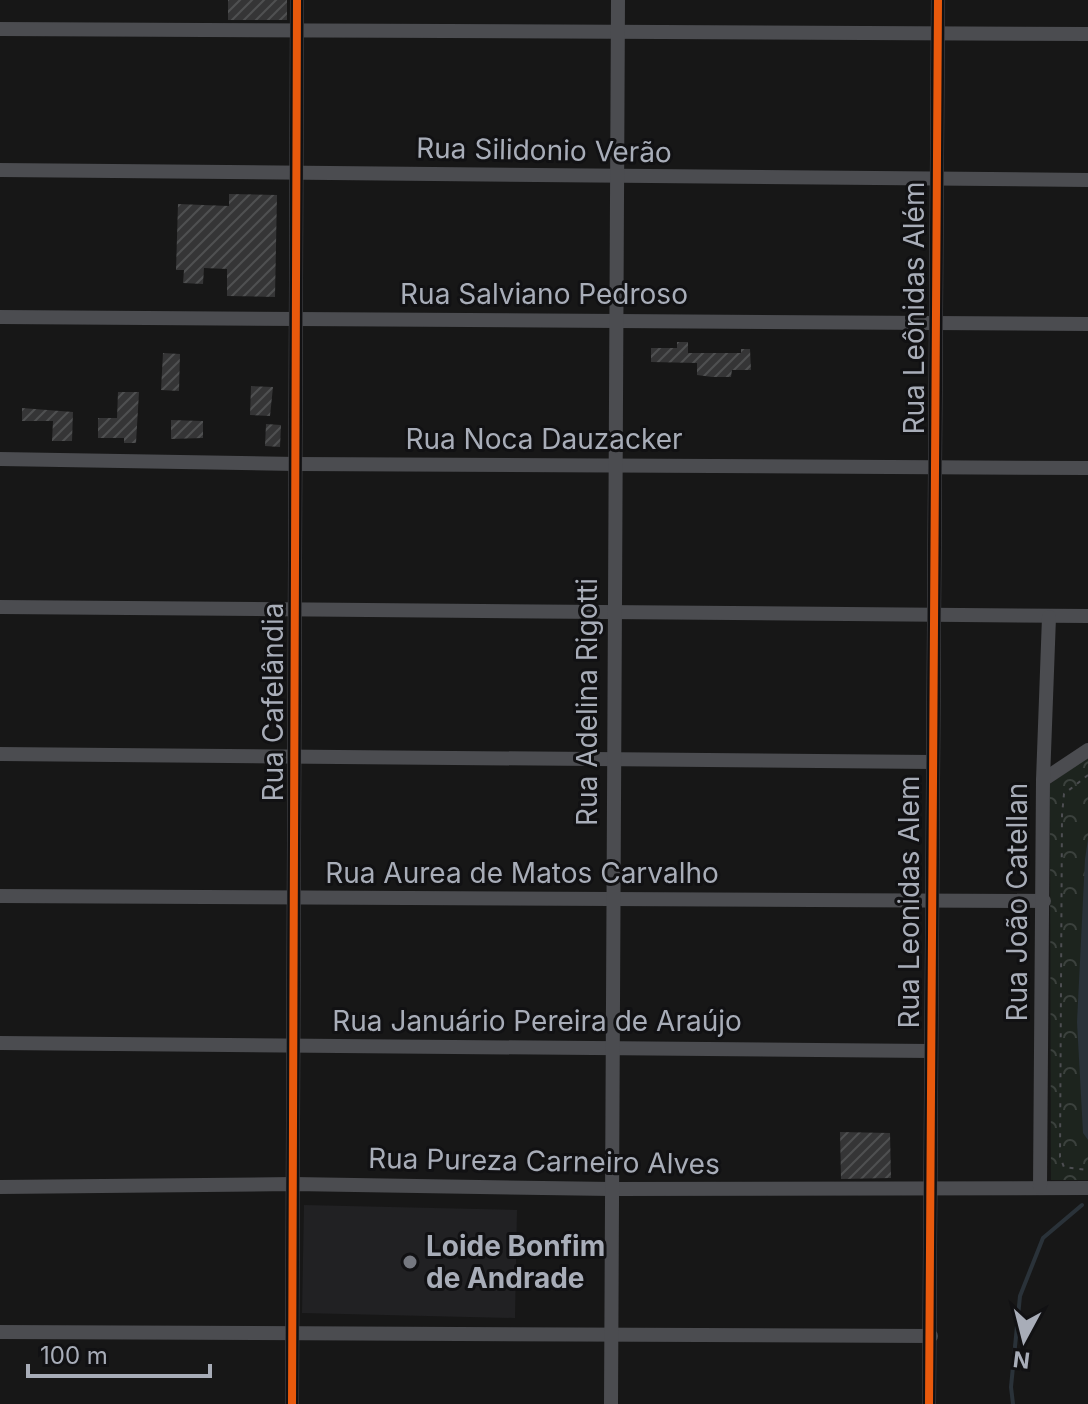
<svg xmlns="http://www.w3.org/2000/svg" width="1088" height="1404" font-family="Inter,sans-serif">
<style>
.built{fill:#212123}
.park{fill:url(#park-crowns)}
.water{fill:#2a3239}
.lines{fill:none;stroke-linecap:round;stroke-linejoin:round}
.stream{stroke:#2a3239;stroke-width:4}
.building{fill:url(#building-hatch)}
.path{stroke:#4d4e52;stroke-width:2;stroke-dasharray:4 6;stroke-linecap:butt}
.street{stroke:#4b4c50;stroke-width:14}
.cycleway-casing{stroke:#111113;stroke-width:13}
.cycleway{stroke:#e8590c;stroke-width:8}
.poi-dot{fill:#757880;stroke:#111113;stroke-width:3}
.labels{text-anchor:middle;stroke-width:6;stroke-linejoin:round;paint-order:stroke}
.street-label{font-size:28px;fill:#a8adb8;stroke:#111113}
.poi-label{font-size:28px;font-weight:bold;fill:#a8adb8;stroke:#111113;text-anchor:start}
</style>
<defs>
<pattern id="park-crowns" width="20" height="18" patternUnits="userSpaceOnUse" patternTransform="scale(2)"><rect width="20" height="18" fill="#1d241e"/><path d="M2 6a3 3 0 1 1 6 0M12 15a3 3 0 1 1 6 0" fill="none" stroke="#3b413d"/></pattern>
<pattern id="building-hatch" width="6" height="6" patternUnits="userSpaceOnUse" patternTransform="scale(2)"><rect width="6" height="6" fill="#353536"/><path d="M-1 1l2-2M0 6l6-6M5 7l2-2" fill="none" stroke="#4f5051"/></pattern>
</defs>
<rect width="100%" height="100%" fill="#171717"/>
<path class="built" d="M304,1205L517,1210L515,1318L302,1313Z"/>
<path class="park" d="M1088,757V1180H1051L1050,784Z"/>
<path class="water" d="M1088,839V1140L1083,1133L1077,1022L1085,859Z"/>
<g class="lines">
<path class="stream" d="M1013,1404L1011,1387L1020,1296L1043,1238L1082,1205"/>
</g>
<g class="building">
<rect x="228" y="0" width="59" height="20"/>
<path d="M229,194L277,195L275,297L227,296V269L204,268L203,284L183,283L184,270H176L178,204L229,206Z"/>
<path d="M677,342H688V353H741V349H750L751,370H732L731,377H712L697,375V363L651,362V348H677Z"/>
<path d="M163,353L180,354L179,391L161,390Z"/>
<path d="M251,386L273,387L270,416L250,415Z"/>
<path d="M118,392H139L136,443H124V438H98V418H117Z"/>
<path d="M22,408L73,412L72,441H52L53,421H22Z"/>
<path d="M171,420L203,421V438L171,439Z"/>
<path d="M266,424L281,425L280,447L265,446Z"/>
<path d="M840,1132L890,1133L891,1178L841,1179Z"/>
</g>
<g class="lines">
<path class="path" d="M1088,775L1064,794L1062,815L1060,1157L1064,1167L1088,1170"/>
<g class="street">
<path d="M0,29L1088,34"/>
<path d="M0,170L1088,180"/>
<path d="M0,317L1088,324"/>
<path d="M0,459L296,464L1088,468"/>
<path d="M0,607L1088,616"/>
<path d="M0,754L932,762"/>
<path d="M1043,780L1088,750"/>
<path d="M0,896L1044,901"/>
<path d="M0,1043L930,1051"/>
<path d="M0,1187L293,1184L611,1189L1088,1188"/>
<path d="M1040,1187L1043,780L1049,617"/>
<path d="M0,1332L931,1336"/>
<path d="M292,1404L297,0"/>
<path d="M611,1404L618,0"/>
<path d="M929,1404L938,0"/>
</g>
<defs>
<g id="cycleway">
<path d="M292,1404L297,0"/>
<path d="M929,1404L938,0"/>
</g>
</defs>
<use href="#cycleway" class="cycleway-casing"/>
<use href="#cycleway" class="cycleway"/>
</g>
<circle class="poi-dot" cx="410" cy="1262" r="8"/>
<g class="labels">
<g class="street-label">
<text transform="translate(544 150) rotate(1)" y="10">Rua Silidonio Verão</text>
<text x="544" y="304">Rua Salviano Pedroso</text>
<text transform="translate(914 308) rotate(-90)" y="10">Rua Leônidas Além</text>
<text x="544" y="449">Rua Noca Dauzacker</text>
<text transform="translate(273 702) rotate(-90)" y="10">Rua Cafelândia</text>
<text transform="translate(587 702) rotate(-90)" y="10">Rua Adelina Rigotti</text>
<text x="522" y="883">Rua Aurea de Matos Carvalho</text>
<text transform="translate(909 902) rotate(-90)" y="10">Rua Leonidas Alem</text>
<text transform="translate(1017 902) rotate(-90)" y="10">Rua João Catellan</text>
<text x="537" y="1031">Rua Januário Pereira de Araújo</text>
<text transform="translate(544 1161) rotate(1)" y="10">Rua Pureza Carneiro Alves</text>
</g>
<g class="poi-label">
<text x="426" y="1256">Loide Bonfim<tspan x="426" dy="32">de Andrade</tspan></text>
</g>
</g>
<g transform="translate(1024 1340) rotate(187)" stroke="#111113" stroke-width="6" paint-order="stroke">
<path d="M0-6L14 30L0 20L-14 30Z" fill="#a8adb8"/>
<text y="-12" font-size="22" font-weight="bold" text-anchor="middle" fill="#a8adb8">N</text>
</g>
<path d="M28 1364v12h182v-12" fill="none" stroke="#a8adb8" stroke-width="4"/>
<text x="40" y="1364" font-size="24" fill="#a8adb8" stroke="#111113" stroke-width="6" paint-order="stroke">100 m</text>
</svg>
